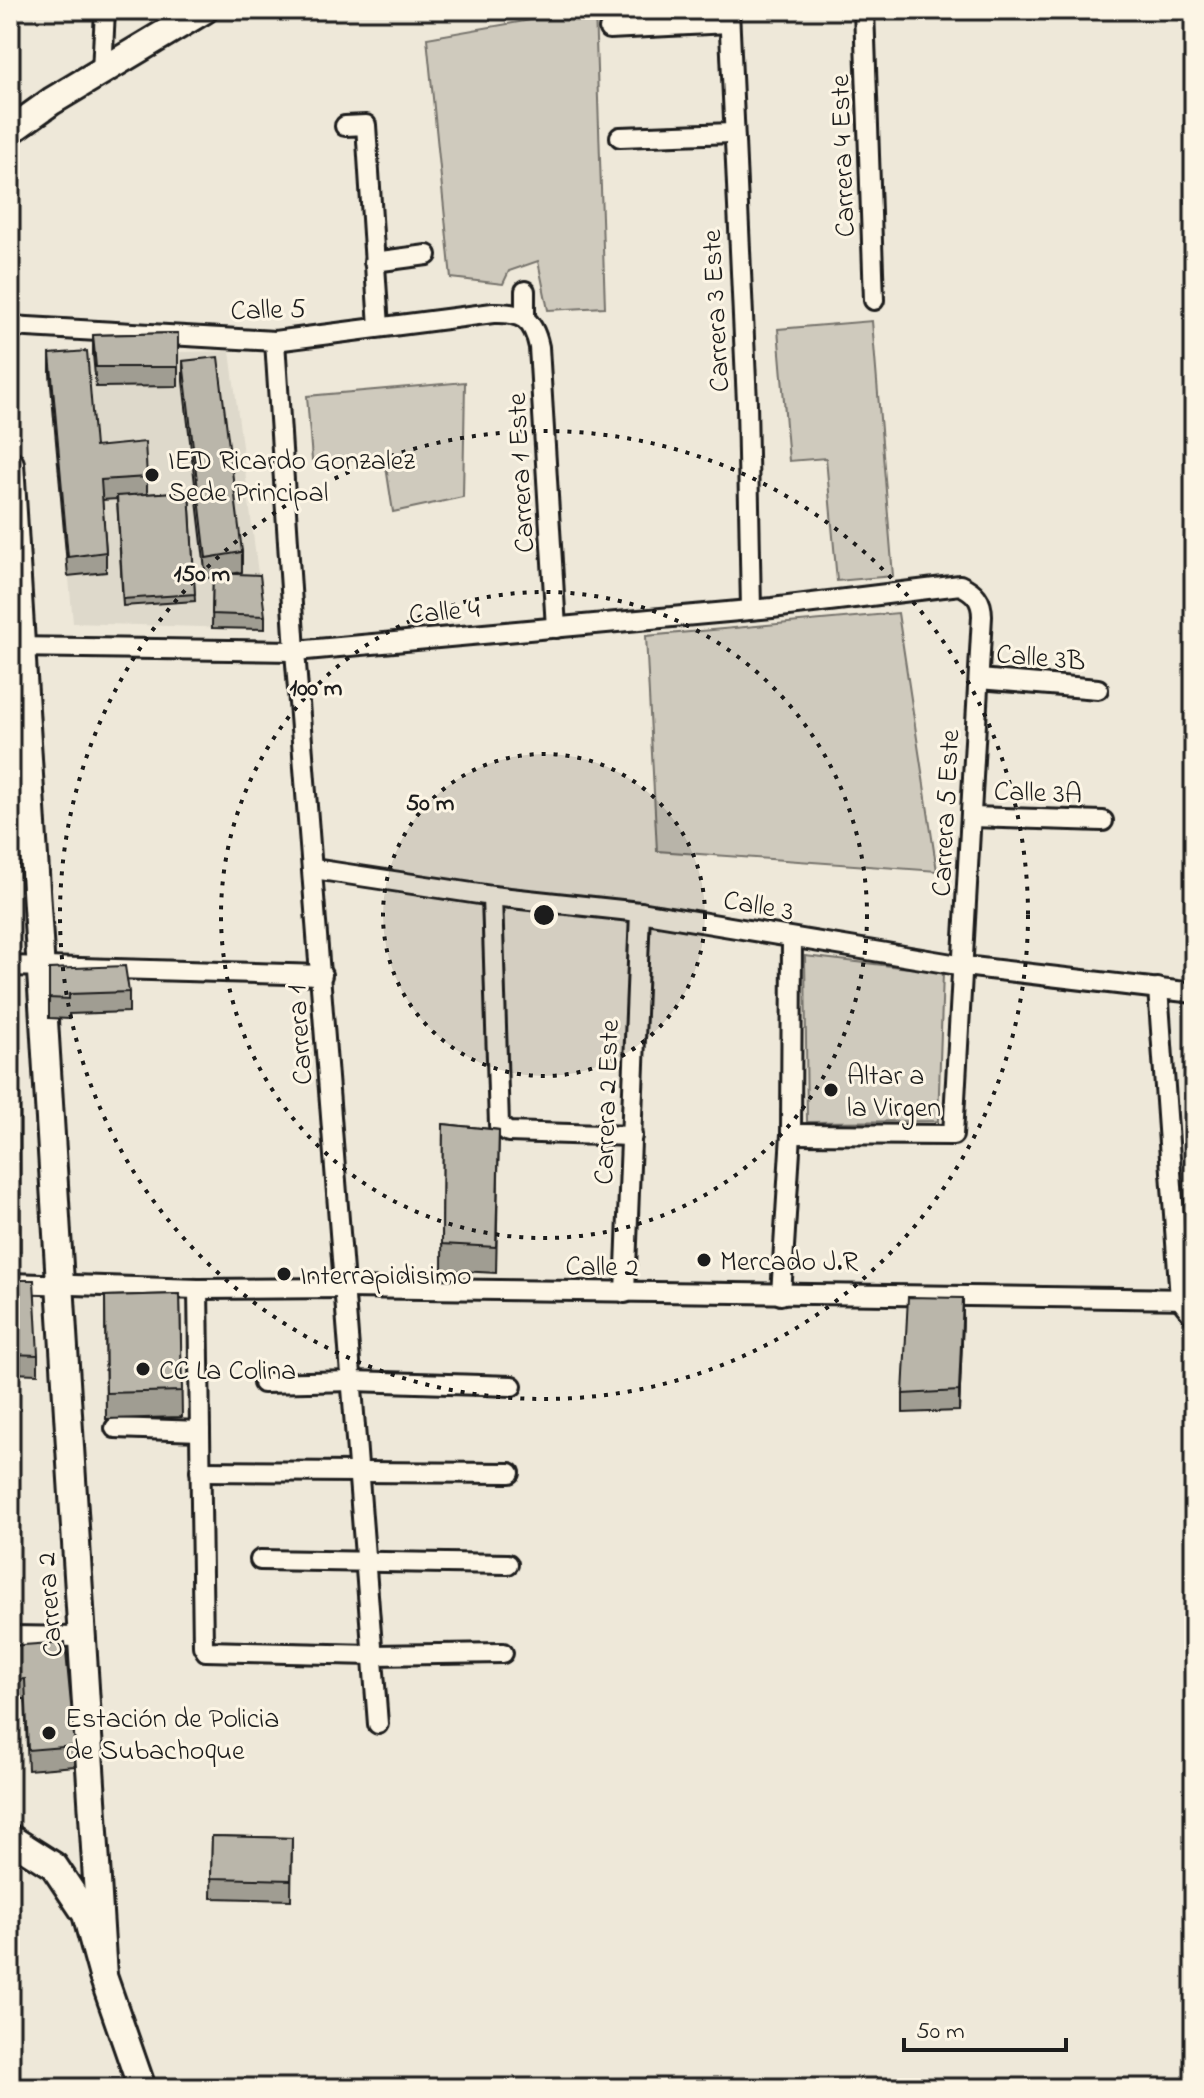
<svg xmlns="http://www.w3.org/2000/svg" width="1204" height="2098" font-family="'Indie Flower',sans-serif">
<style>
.built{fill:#ded9cb}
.green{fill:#cfcabd;stroke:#76736c;stroke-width:2}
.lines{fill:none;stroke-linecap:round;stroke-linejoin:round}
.street-casing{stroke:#1c1c1c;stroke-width:24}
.secondary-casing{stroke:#1c1c1c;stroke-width:32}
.street{stroke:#fcf5e5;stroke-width:18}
.secondary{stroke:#fcf5e5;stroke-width:26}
.wall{fill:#a09d92;stroke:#1c1c1c;stroke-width:2}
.shaded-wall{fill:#827f77;stroke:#1c1c1c;stroke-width:2}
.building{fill:#bab6aa;stroke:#1c1c1c;stroke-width:2}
.ring{fill:none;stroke:#1c1c1c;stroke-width:4;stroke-dasharray:4 8}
.poi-dot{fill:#1c1c1c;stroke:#fcf5e5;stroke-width:3}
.labels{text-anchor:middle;stroke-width:6;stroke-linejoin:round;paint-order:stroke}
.street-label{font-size:28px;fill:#1c1c1c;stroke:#fcf5e5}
.poi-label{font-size:28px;fill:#1c1c1c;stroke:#fcf5e5;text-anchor:start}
.centre{fill:#1c1c1c;stroke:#fcf5e5;stroke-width:4}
.ring-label{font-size:24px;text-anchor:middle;font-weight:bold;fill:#1c1c1c;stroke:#fcf5e5;stroke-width:6;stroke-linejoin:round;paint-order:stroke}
</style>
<rect width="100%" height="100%" fill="#eee8d9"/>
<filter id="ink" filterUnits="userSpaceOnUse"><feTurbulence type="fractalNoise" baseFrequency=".0125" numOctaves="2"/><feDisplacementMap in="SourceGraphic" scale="16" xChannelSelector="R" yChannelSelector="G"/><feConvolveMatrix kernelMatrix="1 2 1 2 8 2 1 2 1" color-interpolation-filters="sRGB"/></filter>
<g filter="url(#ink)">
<path class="built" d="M230,351L265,629L73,623L49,355Z"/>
<g class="green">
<path d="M588,10H595L605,307L548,310L538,261L509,271L503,284L451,278L427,38Z"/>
<path d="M872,321L893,576L837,581L826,458L789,461L778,329Z"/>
<path d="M465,382L463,497L393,512L385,460H312L307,396Z"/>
<path d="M898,613L937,871L657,851L646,636Z"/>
<path d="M805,956L943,972L938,1121L807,1122Z"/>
<path d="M10,974H19L21,1252H10Z"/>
</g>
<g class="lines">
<defs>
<g id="street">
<path d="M729,10L747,403L751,609"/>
<path d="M864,10L874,300"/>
<path d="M609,29L729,23"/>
<path d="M102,72L105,10"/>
<path d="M345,126L366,125L379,327"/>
<path d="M620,137L733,133"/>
<path d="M374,262L427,255"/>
<path d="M525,318V291"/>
<path d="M10,326L275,341L493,313C521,312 533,318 539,347L556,628"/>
<path d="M275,341L295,651L378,1724"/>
<path d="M11,647L295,651L772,608L960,585C975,592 982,600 982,616L953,1135L791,1134"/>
<path d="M979,679L1098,689"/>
<path d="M972,817L1103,821"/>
<path d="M314,869L492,896L640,912L964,966L1194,993"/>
<path d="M492,896L499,1125L508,1132L632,1136"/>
<path d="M10,966L322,975"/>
<path d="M1158,988L1180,1299L1194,1317"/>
<path d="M10,1283L198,1289L346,1288L1194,1299"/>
<path d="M198,1289L203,1646L206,1651L373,1655L503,1653"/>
<path d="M625,1293L640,912"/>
<path d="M781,1295L791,1134L792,939"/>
<path d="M263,1383L353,1381L512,1386"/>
<path d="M115,1428L200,1431"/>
<path d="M200,1471L510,1473"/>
<path d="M260,1560L508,1564"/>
<path d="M10,1636L82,1637"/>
</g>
<g id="secondary">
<path d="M10,131L52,101L204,10"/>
<path d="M10,464C39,968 72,1472 103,1976"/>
<path d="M10,1838L54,1866L86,1914L103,1976L142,2088"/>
</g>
</defs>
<use href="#street" class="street-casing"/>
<use href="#secondary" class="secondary-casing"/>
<use href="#street" class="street"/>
<use href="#secondary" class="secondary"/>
</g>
<g class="wall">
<path d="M178,333V386L96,387L93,354V335Z"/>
<path d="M50,354L95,447L147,477V494L189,491L195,601L123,606L117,499L102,500L106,552V572L68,576L50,374Z"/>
<path d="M183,361L242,552V572L231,574L265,616V629L212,628L213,577L206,578L183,381Z"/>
<path d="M49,969L129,992V1012L69,1014V1019L49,1018Z"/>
<path d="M443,1124L499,1130L496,1273L442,1270Z"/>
<path d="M10,1280L38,1355V1374L10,1373Z"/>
<path d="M180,1294L182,1417L106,1419L105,1296Z"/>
<path d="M963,1318L959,1411L903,1413V1394Z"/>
<path d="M10,1646L75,1746V1766L28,1770L25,1699H10Z"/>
<path d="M212,1836L292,1838L291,1900L211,1898Z"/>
</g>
<path class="shaded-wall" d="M963,1298V1318L959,1411V1391Z"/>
<g class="building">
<path d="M178,333V367H96L93,335Z"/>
<path d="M87,351L95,447L145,442L147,477L101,480L106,552L68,557L50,354Z"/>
<path d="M218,357L242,552L206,558L183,361Z"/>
<path d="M189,491L195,594L123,599L117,496Z"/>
<path d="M213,573L260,575L265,616L212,614Z"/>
<path d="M125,966L129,992L69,994V999L49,998V969Z"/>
<path d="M443,1124L499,1130L496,1247L442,1244Z"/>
<path d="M10,1280H34L38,1355L10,1354Z"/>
<path d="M180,1294L182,1391L106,1393L105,1296Z"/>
<path d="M908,1297L963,1298L959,1391L903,1394Z"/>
<path d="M65,1642L75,1746L28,1750L25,1679L10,1680V1646Z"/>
<path d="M212,1836L292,1838L291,1880L211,1878Z"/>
</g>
</g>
<circle cx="544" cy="915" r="161" fill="#1c1c1c" fill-opacity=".12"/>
<g class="ring">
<circle cx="544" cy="915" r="161"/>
<circle cx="544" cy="915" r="323"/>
<circle cx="544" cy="915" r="484"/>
</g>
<g class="poi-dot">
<circle cx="152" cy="475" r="8"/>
<circle cx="831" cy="1090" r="8"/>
<circle cx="704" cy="1260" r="8"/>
<circle cx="284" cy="1274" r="8"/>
<circle cx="143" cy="1369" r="8"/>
<circle cx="49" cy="1733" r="8"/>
</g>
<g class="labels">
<g class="street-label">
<text transform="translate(841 156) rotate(-92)" y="10">Carrera 4 Este</text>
<text transform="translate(268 308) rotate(-2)" y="10">Calle 5</text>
<text transform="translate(714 311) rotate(-93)" y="10">Carrera 3 Este</text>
<text transform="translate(519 473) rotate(-93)" y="10">Carrera 1 Este</text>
<text transform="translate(444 610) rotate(-5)" y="10">Calle 4</text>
<text transform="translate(1041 656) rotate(5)" y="10">Calle 3B</text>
<text transform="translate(1038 791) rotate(2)" y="10">Calle 3A</text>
<text transform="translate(944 813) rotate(-87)" y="10">Carrera 5 Este</text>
<text transform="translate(759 904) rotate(10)" y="10">Calle 3</text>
<text transform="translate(298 1035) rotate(-94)" y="10">Carrera 1</text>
<text transform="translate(605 1102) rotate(-88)" y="10">Carrera 2 Este</text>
<text transform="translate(602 1265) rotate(1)" y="10">Calle 2</text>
<text transform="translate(48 1605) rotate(-94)" y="10">Carrera 2</text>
</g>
<g class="poi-label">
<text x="168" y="469">IED Ricardo Gonzalez<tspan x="168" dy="32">Sede Principal</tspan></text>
<text x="847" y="1084">Altar a<tspan x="847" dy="32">la Virgen</tspan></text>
<text x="720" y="1270">Mercado J.R</text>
<text x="300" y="1284">Interrapidisimo</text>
<text x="159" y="1379">CC La Colina</text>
<text x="65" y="1727">Estación de Policia<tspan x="65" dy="32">de Subachoque</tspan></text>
</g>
</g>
<circle cx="544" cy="915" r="12" class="centre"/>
<g class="ring-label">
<text x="202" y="581">150 m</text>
<text x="316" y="695">100 m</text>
<text x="430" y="810">50 m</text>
</g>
<rect width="1204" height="2098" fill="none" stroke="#fcf5e5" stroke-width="40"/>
<rect x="20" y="20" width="1164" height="2058" fill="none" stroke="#1c1c1c" stroke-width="3" filter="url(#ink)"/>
<path d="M904 2038v12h162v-12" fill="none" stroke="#1c1c1c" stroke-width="4"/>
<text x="916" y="2038" font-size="24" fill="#1c1c1c" stroke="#fcf5e5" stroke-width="6" paint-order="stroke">50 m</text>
</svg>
